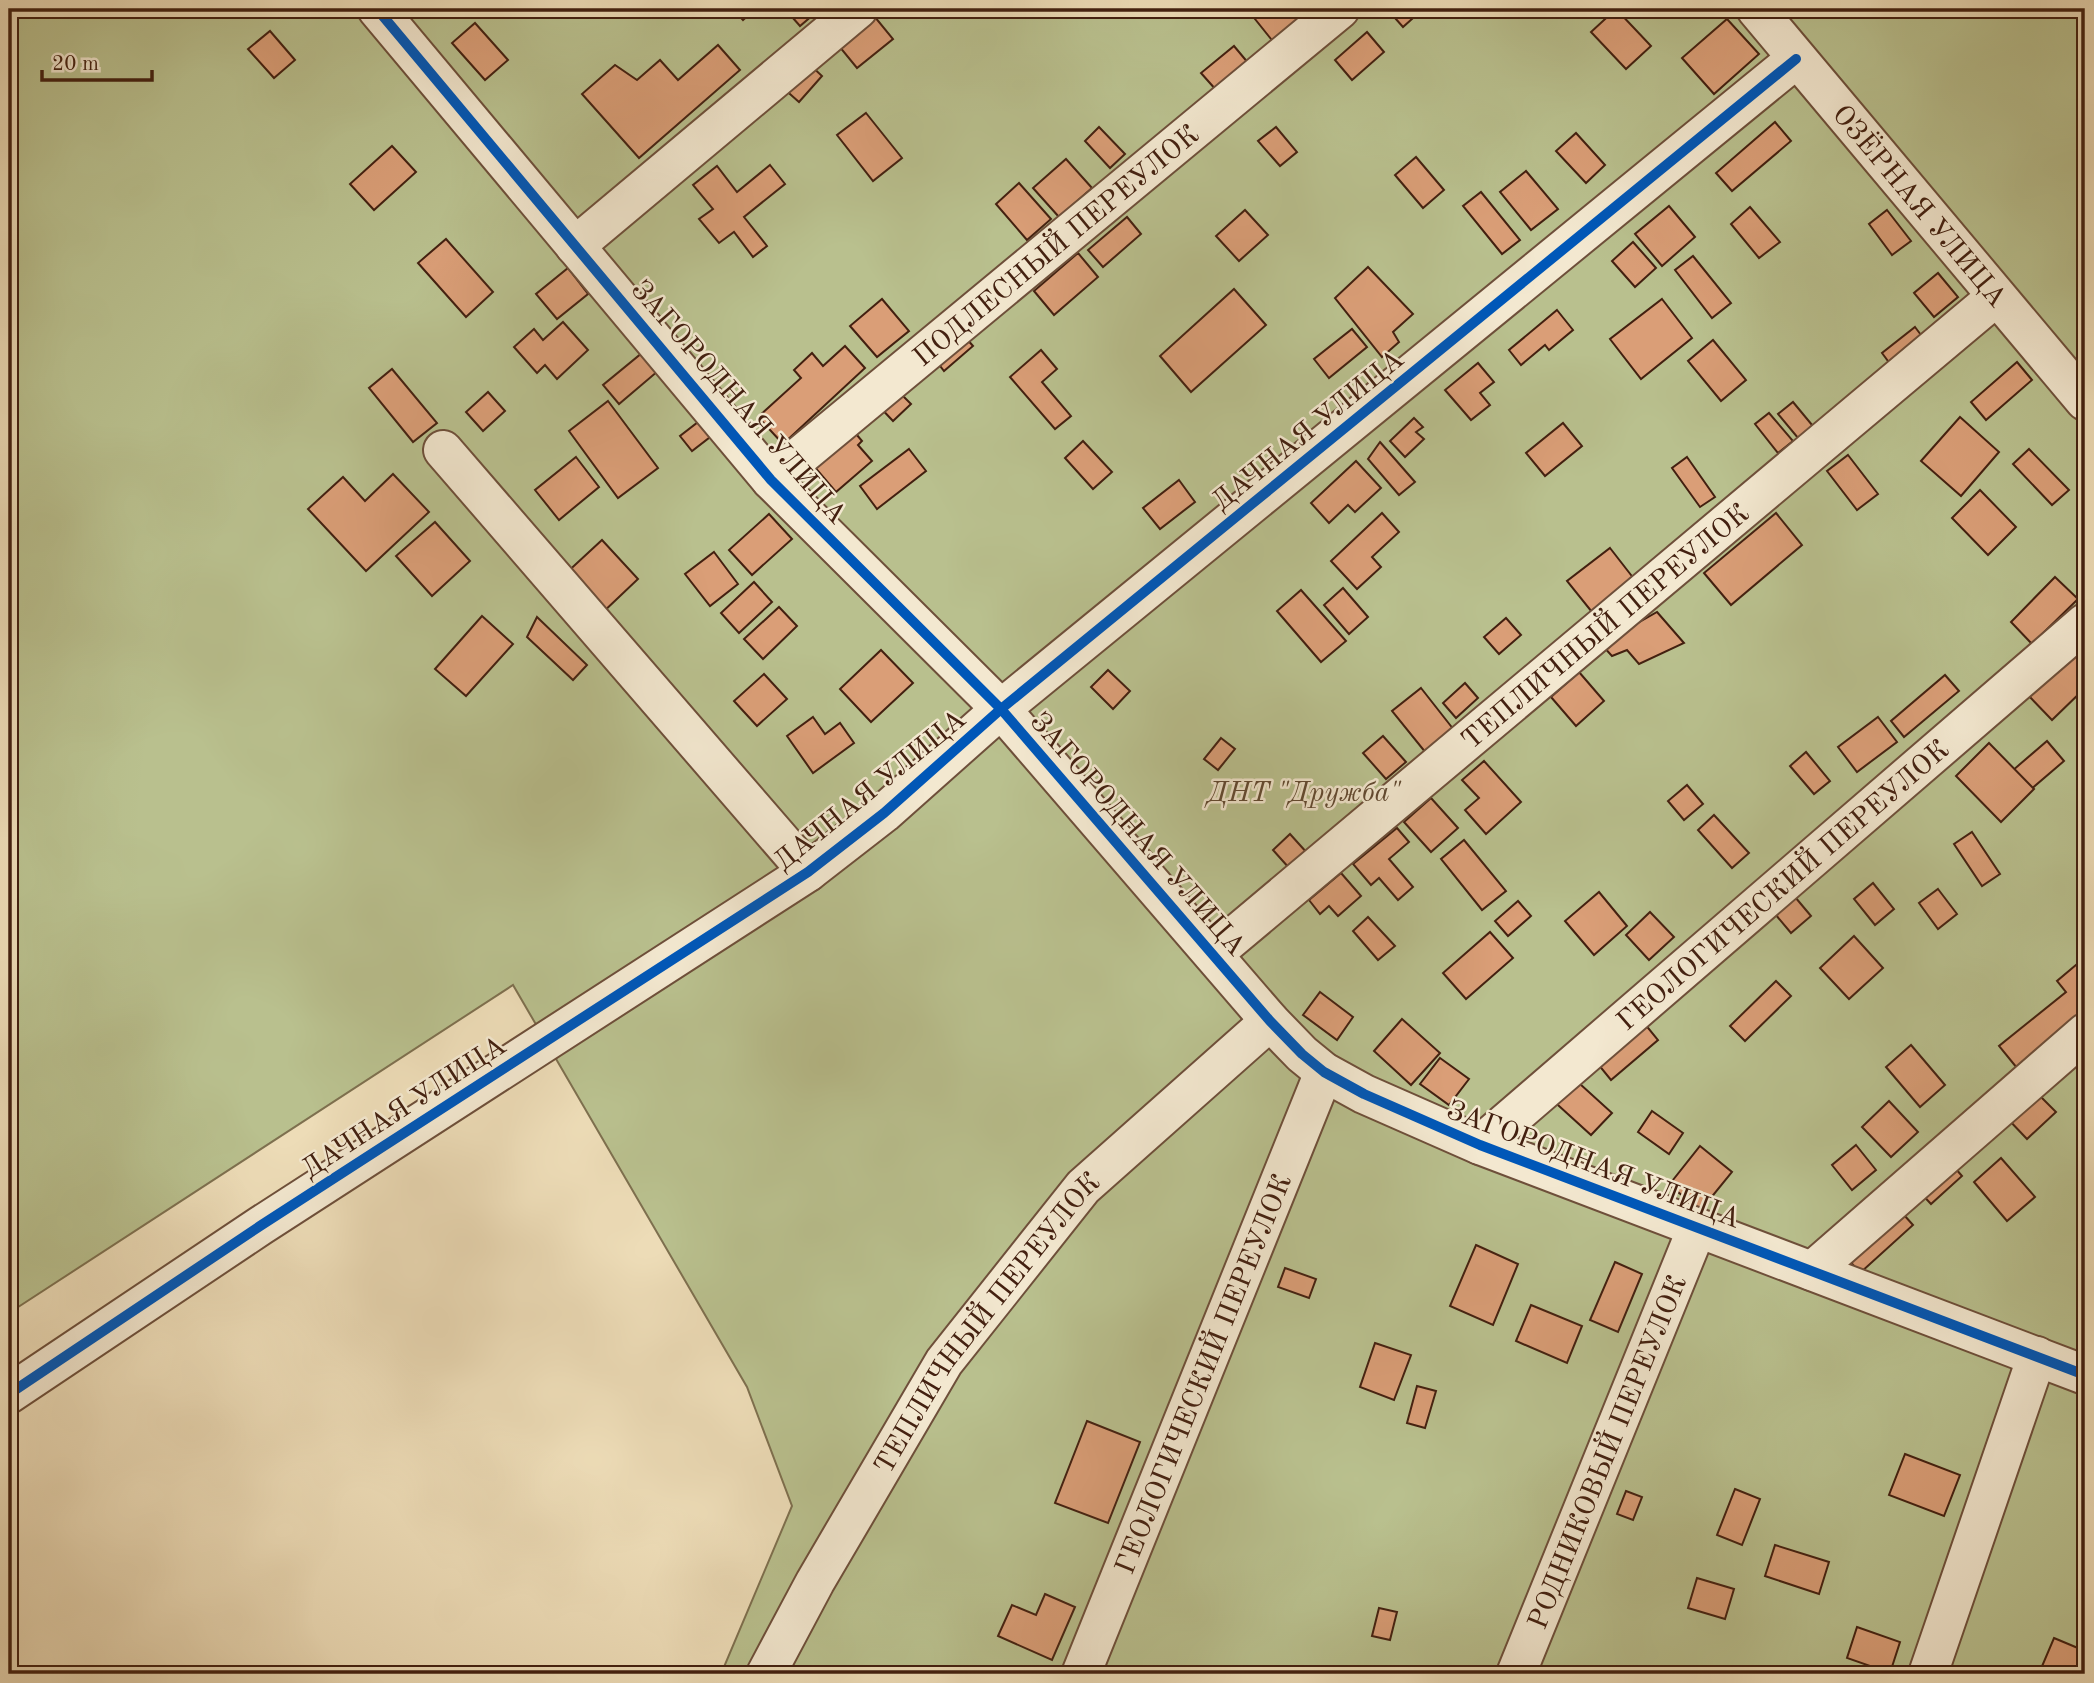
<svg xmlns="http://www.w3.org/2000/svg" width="2094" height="1683" font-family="'Old Standard TT',serif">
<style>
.green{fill:#b9c08e;stroke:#7e704f;stroke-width:2}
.building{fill:#da9e77;stroke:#432010;stroke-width:2}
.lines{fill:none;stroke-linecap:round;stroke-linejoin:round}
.minor-casing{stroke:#6e4f3a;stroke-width:42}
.minor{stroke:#f3e8d0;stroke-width:38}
.cycleway-casing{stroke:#f3e8d0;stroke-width:15}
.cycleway{stroke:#0057b8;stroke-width:10}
.labels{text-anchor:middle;stroke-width:5;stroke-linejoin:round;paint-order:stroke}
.street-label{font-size:28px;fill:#432010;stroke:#f3e8d0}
.park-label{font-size:28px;font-style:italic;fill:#604830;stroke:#f3e8d0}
</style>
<rect width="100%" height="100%" fill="#eddcb7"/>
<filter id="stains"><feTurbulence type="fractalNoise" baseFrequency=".00286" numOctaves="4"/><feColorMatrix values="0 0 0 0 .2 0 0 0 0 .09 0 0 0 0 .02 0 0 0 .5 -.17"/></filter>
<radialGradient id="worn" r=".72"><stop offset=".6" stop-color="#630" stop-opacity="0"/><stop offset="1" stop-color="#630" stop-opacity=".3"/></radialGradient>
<path class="green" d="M9,9H2085V1674H721L792,1506L747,1387L513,985L9,1313Z"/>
<g class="building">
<path d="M733,9H755L743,20Z"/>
<path d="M785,9H820L800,26Z"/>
<path d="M1247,9H1303L1310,17L1275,44Z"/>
<path d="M1387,9H1423L1403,27Z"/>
<path d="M1616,9L1651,46L1626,69L1591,32Z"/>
<path d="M870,11L893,39L857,68L834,40Z"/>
<path d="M1727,19L1759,54L1714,94L1682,58Z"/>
<path d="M475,23L508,60L485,80L452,43Z"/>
<path d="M270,31L295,60L274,78L248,49Z"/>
<path d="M1367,32L1384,52L1352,80L1335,60Z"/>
<path d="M718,45L740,70L639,158L582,94L615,65L637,80L660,60L678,80Z"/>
<path d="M1234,46L1249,64L1217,91L1201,73Z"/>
<path d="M806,61L822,76L799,102L782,87Z"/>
<path d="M866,113L902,158L873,181L837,135Z"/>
<path d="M1775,122L1791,141L1732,191L1716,173Z"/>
<path d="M1099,127L1125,154L1110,168L1085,141Z"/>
<path d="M1276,127L1297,152L1280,166L1258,141Z"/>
<path d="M1576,133L1605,165L1586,183L1556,151Z"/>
<path d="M392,146L416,172L374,210L350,184Z"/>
<path d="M1416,157L1444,190L1423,208L1395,175Z"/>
<path d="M1066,159L1092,188L1059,217L1033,188Z"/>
<path d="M770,165L785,184L744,217L767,246L753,257L734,232L719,243L699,219L713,209L693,185L717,166L737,192Z"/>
<path d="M1526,171L1558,209L1531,230L1500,192Z"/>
<path d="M1019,183L1051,219L1027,240L996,204Z"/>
<path d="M1481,192L1520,240L1502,254L1463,206Z"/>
<path d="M1669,206L1695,237L1662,266L1635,234Z"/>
<path d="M1750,207L1780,242L1759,258L1731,224Z"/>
<path d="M1245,210L1268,235L1239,261L1216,236Z"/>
<path d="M1887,210L1911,241L1892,255L1869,224Z"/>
<path d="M1127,217L1141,234L1103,267L1088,250Z"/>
<path d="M446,239L493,292L466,317L418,263Z"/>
<path d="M1633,242L1656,268L1635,287L1612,261Z"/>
<path d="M1078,253L1098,277L1054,315L1034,291Z"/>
<path d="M1693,256L1731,303L1712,318L1675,270Z"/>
<path d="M1368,267L1413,314L1393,332L1399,342L1382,357L1335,298Z"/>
<path d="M568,268L588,294L557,319L536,294Z"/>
<path d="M1938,273L1958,297L1934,317L1914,293Z"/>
<path d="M1234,289L1266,325L1191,392L1160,356Z"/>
<path d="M882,299L909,331L877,357L850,326Z"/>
<path d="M1662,299L1692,338L1641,379L1610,339Z"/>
<path d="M1557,310L1573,330L1549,350L1545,345L1521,365L1509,350Z"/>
<path d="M563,322L588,350L557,379L545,365L537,373L514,347L534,329L543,340Z"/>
<path d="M1915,327L1924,339L1891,365L1882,353Z"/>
<path d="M1352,329L1367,347L1329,378L1314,359Z"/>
<path d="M959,330L973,346L944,371L931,354Z"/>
<path d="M1713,340L1746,380L1721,401L1688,361Z"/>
<path d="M845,346L865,368L783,444L758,417L801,378L794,370L812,353L823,366Z"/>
<path d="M1041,350L1057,369L1042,382L1071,416L1055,429L1010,377Z"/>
<path d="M642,353L658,371L619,404L603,385Z"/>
<path d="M2017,362L2032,380L1986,420L1971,402Z"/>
<path d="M1478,363L1494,382L1480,393L1490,405L1471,420L1445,390Z"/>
<path d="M392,369L437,423L413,442L369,388Z"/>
<path d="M894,387L911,404L893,421L876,403Z"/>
<path d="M488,392L505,411L483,431L466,412Z"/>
<path d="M608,401L658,468L618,498L569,431Z"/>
<path d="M1793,402L1822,437L1808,450L1778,414Z"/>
<path d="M1769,413L1793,441L1778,453L1755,424Z"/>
<path d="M1960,417L1999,452L1961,496L1921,461Z"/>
<path d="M1414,418L1423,427L1416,432L1424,439L1405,457L1390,441Z"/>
<path d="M702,419L714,434L692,451L680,436Z"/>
<path d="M846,422L862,441L858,445L872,461L836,492L806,457Z"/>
<path d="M1563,423L1582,446L1545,476L1526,453Z"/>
<path d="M1083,441L1112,472L1093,489L1065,458Z"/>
<path d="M1380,442L1415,482L1399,495L1368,459Z"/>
<path d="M909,449L926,471L877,509L860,486Z"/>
<path d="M2029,449L2069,490L2052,505L2013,464Z"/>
<path d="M1848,455L1878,494L1857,510L1827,471Z"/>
<path d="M576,457L599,487L559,520L535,490Z"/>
<path d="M1687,457L1715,497L1700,507L1672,468Z"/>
<path d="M1356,461L1381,488L1355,512L1348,505L1329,523L1311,503Z"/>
<path d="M393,474L429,512L366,571L308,509L343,477L365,501Z"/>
<path d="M1179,480L1195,502L1160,529L1143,508Z"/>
<path d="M1980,490L2016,527L1988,555L1952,518Z"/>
<path d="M1382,513L1399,532L1372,557L1381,567L1357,589L1331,561Z"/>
<path d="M1776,513L1802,545L1731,605L1704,573Z"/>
<path d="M769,514L792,539L752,575L729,550Z"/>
<path d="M435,522L470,561L432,596L396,556Z"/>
<path d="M602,540L638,579L600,615L563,576Z"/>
<path d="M1610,548L1638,584L1596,617L1567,581Z"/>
<path d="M714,552L738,584L710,606L685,574Z"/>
<path d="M2055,577L2078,599L2032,644L2011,622Z"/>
<path d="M754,582L772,602L739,633L721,613Z"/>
<path d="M1343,588L1368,617L1349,634L1324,605Z"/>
<path d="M1301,590L1346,641L1321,662L1277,611Z"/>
<path d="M779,607L797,626L763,659L744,639Z"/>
<path d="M1657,612L1684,643L1639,664L1627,650L1612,656L1601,644Z"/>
<path d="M482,616L513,644L466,696L435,669Z"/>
<path d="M537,617L587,665L573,680L527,637Z"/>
<path d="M1506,618L1521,635L1499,654L1484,637Z"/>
<path d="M2075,649L2085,659V688L2052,720L2027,694Z"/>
<path d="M881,650L913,683L871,722L840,689Z"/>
<path d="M1108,670L1130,691L1113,709L1091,687Z"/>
<path d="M1579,672L1604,701L1576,726L1551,697Z"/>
<path d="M764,674L787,699L757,726L734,701Z"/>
<path d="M1945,675L1959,691L1904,737L1891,721Z"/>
<path d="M1465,683L1478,698L1456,718L1443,703Z"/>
<path d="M1421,688L1454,730L1426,753L1392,711Z"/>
<path d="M813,717L825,734L840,723L854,743L813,773L787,736Z"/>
<path d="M1878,717L1897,742L1857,772L1838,747Z"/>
<path d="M1383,736L1406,762L1386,779L1363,753Z"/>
<path d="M1221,738L1235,749L1218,770L1204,759Z"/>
<path d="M2047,741L2064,761L2029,791L2012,771Z"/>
<path d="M1989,743L2034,789L2001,822L1956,776Z"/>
<path d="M1806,752L1830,781L1814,794L1790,766Z"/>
<path d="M1484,761L1521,802L1486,834L1465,810L1479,798L1462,780Z"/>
<path d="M1687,785L1703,804L1684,820L1668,801Z"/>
<path d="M1431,798L1458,828L1431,852L1404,822Z"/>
<path d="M1714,815L1749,853L1732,868L1698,830Z"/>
<path d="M1397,828L1409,842L1389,859L1413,887L1398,900L1379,878L1371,885L1353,864Z"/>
<path d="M1972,832L2000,874L1982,886L1954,844Z"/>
<path d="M1290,834L1308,854L1290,869L1273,850Z"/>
<path d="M1464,840L1506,891L1482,910L1441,859Z"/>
<path d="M1341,873L1361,896L1338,916L1329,906L1320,914L1309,900Z"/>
<path d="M1873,883L1894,909L1875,925L1854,899Z"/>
<path d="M1938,889L1957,914L1938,929L1919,903Z"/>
<path d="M1790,891L1811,916L1791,933L1770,908Z"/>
<path d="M1599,892L1627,926L1594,955L1565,921Z"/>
<path d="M1518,901L1531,916L1508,936L1495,921Z"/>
<path d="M1650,912L1674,937L1649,960L1626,935Z"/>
<path d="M1368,917L1395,946L1378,960L1353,931Z"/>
<path d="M1490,932L1513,958L1466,999L1443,973Z"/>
<path d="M1854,936L1883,968L1849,999L1820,968Z"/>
<path d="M2083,959L2085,1013L2017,1068L1999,1046L2066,992L2057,981Z"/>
<path d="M1776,981L1791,996L1745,1041L1730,1026Z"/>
<path d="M1320,992L1353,1017L1337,1040L1303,1015Z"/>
<path d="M1640,1018L1658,1040L1611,1080L1593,1058Z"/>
<path d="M1402,1019L1440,1053L1411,1085L1374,1051Z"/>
<path d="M1911,1045L1945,1085L1920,1107L1886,1067Z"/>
<path d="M1440,1058L1469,1079L1449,1105L1420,1084Z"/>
<path d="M1569,1074L1612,1113L1591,1135L1548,1096Z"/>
<path d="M2034,1090L2056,1112L2027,1139L2006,1117Z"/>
<path d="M1889,1101L1918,1132L1891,1157L1862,1127Z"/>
<path d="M1652,1111L1683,1133L1669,1154L1638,1132Z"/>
<path d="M1856,1145L1876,1170L1852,1190L1832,1165Z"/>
<path d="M1700,1146L1732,1172L1701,1210L1669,1185Z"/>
<path d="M2001,1158L2035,1197L2007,1221L1974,1182Z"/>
<path d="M1949,1161L1962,1176L1931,1204L1918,1190Z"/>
<path d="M1895,1205L1913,1225L1860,1273L1842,1252Z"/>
<path d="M1476,1245L1518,1264L1493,1325L1450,1306Z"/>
<path d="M1615,1262L1642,1274L1618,1332L1590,1320Z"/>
<path d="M1285,1268L1316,1279L1309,1298L1278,1287Z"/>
<path d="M1531,1305L1582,1326L1567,1363L1516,1341Z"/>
<path d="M1375,1343L1411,1355L1394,1400L1360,1387Z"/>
<path d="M1417,1386L1436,1391L1425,1428L1407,1423Z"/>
<path d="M1087,1421L1140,1442L1108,1523L1055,1503Z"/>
<path d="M1905,1454L1960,1475L1944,1516L1889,1495Z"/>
<path d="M1735,1489L1760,1499L1742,1545L1717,1535Z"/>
<path d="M1626,1491L1642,1497L1633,1520L1617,1514Z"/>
<path d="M1775,1545L1829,1562L1819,1594L1765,1576Z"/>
<path d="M1697,1578L1734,1589L1725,1619L1688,1608Z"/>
<path d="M1045,1594L1075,1607L1052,1660L998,1636L1012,1605L1036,1615Z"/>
<path d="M1379,1608L1397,1612L1390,1640L1372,1636Z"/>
<path d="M1857,1627L1900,1642L1890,1673L1847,1658Z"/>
<path d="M2054,1638L2085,1651V1674H2047L2040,1671Z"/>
</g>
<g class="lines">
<defs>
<g id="minor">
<path d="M377,9L771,480L1001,709L1270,1021L1302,1054L1324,1072L1364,1094L1480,1145L2085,1375"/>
<path id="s1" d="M1756,9L2085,401"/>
<path d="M575,246L858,9"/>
<path d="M443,450L808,872"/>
<path id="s2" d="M771,480L1340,9"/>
<path id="s3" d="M1213,954L1996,297"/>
<path id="s4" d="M1480,1145L2085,623"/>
<path d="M1812,1271L2085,1033"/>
<path d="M9,1394L260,1226L808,872L884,813L1001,709L1796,59"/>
<path id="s5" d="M766,1674L815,1582L944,1362L1083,1187L1270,1021"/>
<path id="s6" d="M1081,1674L1324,1072"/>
<path id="s7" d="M1516,1674L1697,1228"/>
<path d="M1928,1674L2037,1356"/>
</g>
</defs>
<use href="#minor" class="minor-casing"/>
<use href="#minor" class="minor"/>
<defs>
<g id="cycleway">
<path d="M377,9L771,480L1001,709L1270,1021L1302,1054L1324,1072L1364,1094L1480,1145L2085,1375"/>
<path d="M9,1394L260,1226L808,872L884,813L1001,709L1796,59"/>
</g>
</defs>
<use href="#cycleway" class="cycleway-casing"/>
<use href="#cycleway" class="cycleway"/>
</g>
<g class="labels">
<g class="street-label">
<text dy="10" stroke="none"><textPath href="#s1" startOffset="256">ОЗЁРНАЯ УЛИЦА</textPath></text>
<text dy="10" stroke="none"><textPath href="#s2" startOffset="369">ПОДЛЕСНЫЙ ПЕРЕУЛОК</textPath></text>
<text transform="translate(740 401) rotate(49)" y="10">ЗАГОРОДНАЯ УЛИЦА</text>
<text transform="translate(1307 429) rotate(-39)" y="10">ДАЧНАЯ УЛИЦА</text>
<text dy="10" stroke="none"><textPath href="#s3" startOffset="511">ТЕПЛИЧНЫЙ ПЕРЕУЛОК</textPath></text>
<text transform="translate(869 789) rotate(-39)" y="10">ДАЧНАЯ УЛИЦА</text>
<text transform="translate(1139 833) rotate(49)" y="10">ЗАГОРОДНАЯ УЛИЦА</text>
<text dy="10" stroke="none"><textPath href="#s4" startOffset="399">ГЕОЛОГИЧЕСКИЙ ПЕРЕУЛОК</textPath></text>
<text transform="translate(403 1106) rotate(-33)" y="10">ДАЧНАЯ УЛИЦА</text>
<text transform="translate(1594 1163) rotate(21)" y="10">ЗАГОРОДНАЯ УЛИЦА</text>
<text dy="10" stroke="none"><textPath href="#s5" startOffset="416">ТЕПЛИЧНЫЙ ПЕРЕУЛОК</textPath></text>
<text dy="10" stroke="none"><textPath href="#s6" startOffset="324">ГЕОЛОГИЧЕСКИЙ ПЕРЕУЛОК</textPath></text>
<text dy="10" stroke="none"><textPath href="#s7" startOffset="240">РОДНИКОВЫЙ ПЕРЕУЛОК</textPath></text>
</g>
<g class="park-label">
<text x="1304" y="801">ДНТ "Дружба"</text>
</g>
</g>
<rect width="2094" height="1683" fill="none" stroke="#eddcb7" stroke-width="35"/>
<rect x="10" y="10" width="2073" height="1662" fill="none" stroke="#432010" stroke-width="3.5"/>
<rect x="18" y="18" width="2059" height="1648" fill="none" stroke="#432010" stroke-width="2"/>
<path d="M42 70v10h110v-10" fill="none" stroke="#432010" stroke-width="3.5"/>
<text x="52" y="70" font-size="21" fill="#432010" stroke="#f3e8d0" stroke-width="5" paint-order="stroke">20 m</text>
<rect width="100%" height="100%" filter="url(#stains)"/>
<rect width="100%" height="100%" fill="url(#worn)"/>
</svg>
